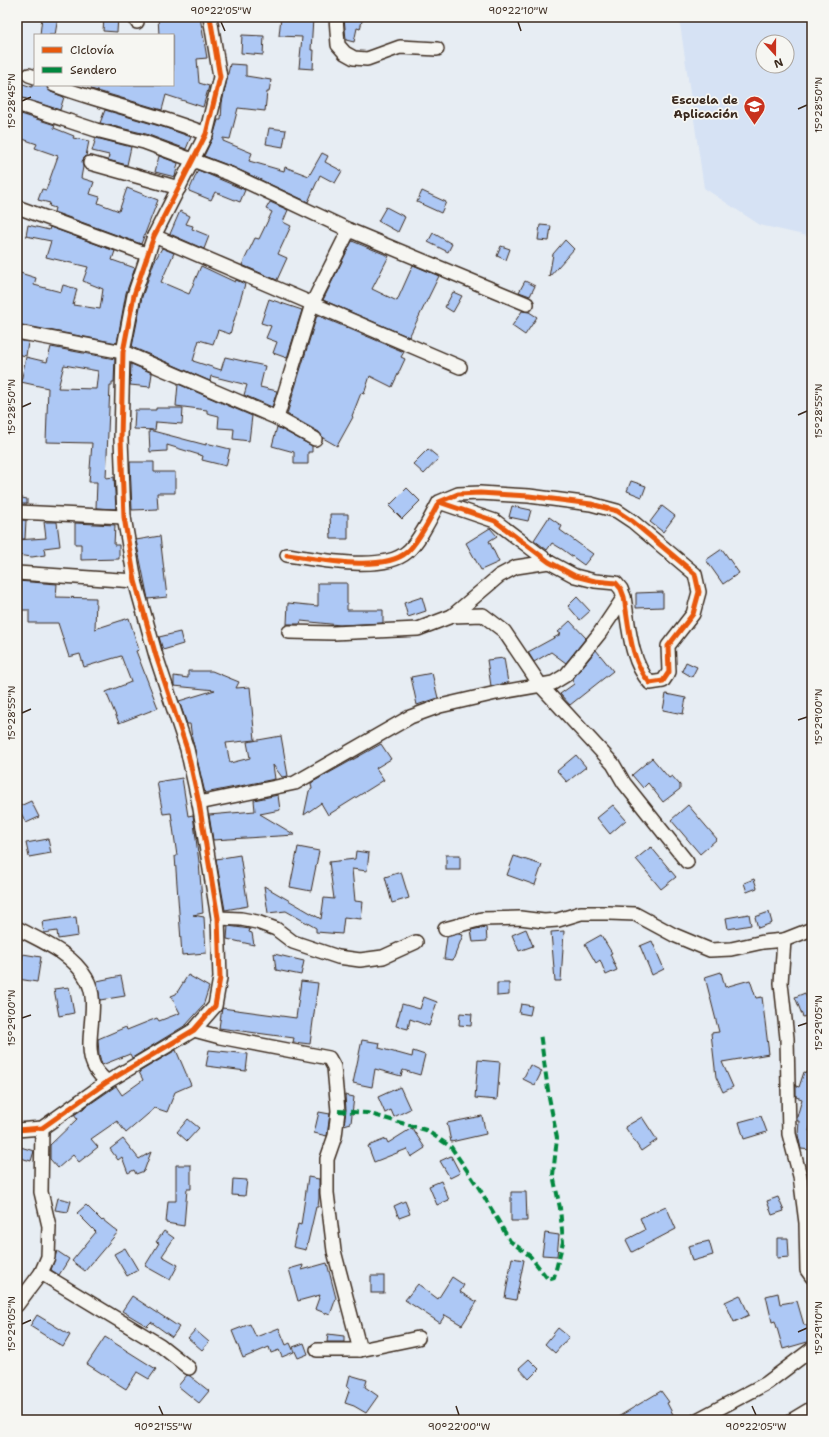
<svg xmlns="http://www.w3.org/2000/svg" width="829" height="1437" font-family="'Shantell Sans',sans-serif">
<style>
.built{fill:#d6e2f4;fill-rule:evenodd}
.building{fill:#adc8f5;stroke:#3b2a1e;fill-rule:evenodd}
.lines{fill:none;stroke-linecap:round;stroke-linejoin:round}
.minor-casing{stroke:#3b2a1e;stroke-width:16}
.minor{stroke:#f6f6f2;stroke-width:13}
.quiet{stroke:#00873e;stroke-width:4;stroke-dasharray:8 4;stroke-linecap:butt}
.cycleway-casing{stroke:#f6f6f2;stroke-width:8}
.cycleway{stroke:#e8590c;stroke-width:5}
.ticks{fill:none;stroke:#3b2a1e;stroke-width:1.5}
.labels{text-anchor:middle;stroke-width:3.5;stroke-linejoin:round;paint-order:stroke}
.poi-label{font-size:12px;font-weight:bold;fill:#3b2a1e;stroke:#f6f6f2;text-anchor:end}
.neatline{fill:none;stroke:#3b2a1e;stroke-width:1.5}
.ticks-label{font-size:10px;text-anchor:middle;fill:#3b2a1e}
</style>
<rect width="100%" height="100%" fill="#e7edf3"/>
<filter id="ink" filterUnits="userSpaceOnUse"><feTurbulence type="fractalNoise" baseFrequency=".025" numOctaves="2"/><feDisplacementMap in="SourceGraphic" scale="8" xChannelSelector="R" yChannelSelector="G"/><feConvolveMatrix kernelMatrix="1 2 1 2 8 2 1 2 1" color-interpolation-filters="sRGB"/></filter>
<g filter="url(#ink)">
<path class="built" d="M679,17H812V237L760,225L704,188ZM763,42H787V66H763Z"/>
<g class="building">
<path d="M42,17H58L55,35H40Z"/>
<path d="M104,17H118L117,32L103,31Z"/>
<path d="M158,17H200L207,58L197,59L199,83L209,86L203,107L166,95L162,110L91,89L92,85H173V35H159Z"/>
<path d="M281,17L313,18L311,50H314L313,69L299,68L302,37L279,36Z"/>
<path d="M344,17H363L360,29L357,28L354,42L346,40Z"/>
<path d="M242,35L264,36L263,55L241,53Z"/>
<path d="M230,64L246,65V76L271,80L269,92H267L265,111L238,108L230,139L223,138V141L252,153L249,161L284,171L285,167L309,176L322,153L328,156L325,162L342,171L335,183L320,175L308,202L233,167L204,156L213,137L218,120H221L222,103Z"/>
<path d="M17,82L32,87V85H46L51,92L64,97L60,110L17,96Z"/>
<path d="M105,110L166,128L191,137L186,149L146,134L100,123Z"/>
<path d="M21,114L55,125L54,128L74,136L73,138L89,141L86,156L82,161L83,167L81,178L94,182L90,194L100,197L98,203L119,211L127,188L158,200L141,244L54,212L55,208L49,206L50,203L38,200L42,189L46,190L58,156L35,148L37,144L17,137V125Z"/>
<path d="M269,128L286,130L283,147L266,144Z"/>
<path d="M96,138L131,147L127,165L108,160L109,155L92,151Z"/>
<path d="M159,156L178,163L175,177L155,172Z"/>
<path d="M198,170L245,190L240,202L215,192L211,200L189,191Z"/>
<path d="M422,191L446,202L441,213L417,202Z"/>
<path d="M270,202L288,210L283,222L291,226L278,254L287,258L277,280L242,265L255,238L259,239L272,212L266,209Z"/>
<path d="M386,207L405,217L398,232L378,221Z"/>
<path d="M180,211L190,216L186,224L193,226L192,229L209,236L204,249L170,234Z"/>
<path d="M28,225L49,230L50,227L115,251L112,260L135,268L126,293L117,343L17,324V272L36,278L34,285L61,292L63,285L77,289L73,305L100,309L103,289L83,281L88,267L46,257L51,241L26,236Z"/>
<path d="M540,225L551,226L549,241L538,240Z"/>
<path d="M433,233L452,244L448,252L428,242Z"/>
<path d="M565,240L574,249L549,277L553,254Z"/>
<path d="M352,241L389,256L372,289L397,301L413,265L439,276L409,337L323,300Z"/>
<path d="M501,246L510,249L506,260L497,256Z"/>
<path d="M162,248L174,253L161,282L189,294L201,266L235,282L236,280L245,284L230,334L218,330L213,344L199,340L193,361L221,370L225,357L265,366L260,387L277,391L272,407L244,395L247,385L211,376L210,381L132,347L142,297L154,262Z"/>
<path d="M525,281L535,286L530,296L519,292Z"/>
<path d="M453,292L462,296L453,312L445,307Z"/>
<path d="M269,299L302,310L287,358L273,353L277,342L266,338L271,326L261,323Z"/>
<path d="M522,311L529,312L537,317L525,335L512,326Z"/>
<path d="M317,315L404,352L401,357L405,359L392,387L370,376L364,394L361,393L352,416L353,417L337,446L323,438L319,432L287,414Z"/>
<path d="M17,340L28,342L26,356L17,354Z"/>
<path d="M51,347L115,359L114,382H112V386H110L106,478L114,477L116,509L96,508L97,482H89L92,443L46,442L48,388L21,382L26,357L47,362ZM64,365L98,371L96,389L58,388Z"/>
<path d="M131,364L152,373L150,387L130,385Z"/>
<path d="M178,384L252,416L249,441L233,439L234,429L218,428L219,416L207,413V410L176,406Z"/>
<path d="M156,408H183L182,424L156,422L155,430L134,429L135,410H156Z"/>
<path d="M277,427L312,446V452H308V464H294V452L272,446Z"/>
<path d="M149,430L206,445V443L230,449L226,466L202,460L203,456L167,445V451L150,452Z"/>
<path d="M428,449L439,458L424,474L413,464Z"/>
<path d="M130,462H154V472H175V493H157L158,509L132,510Z"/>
<path d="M631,481L646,486L642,497L627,491Z"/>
<path d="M407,488L420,501L402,519L389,506Z"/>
<path d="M17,497L27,499V504H17Z"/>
<path d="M512,506L531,510L528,521L509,517Z"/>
<path d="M662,506L675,516L663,532L650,522Z"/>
<path d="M330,514H348V539H331Z"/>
<path d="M549,517L562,526L560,530L593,554L584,565L562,549L552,543L547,550L534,540Z"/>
<path d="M17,520H26L25,539H17Z"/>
<path d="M44,522H57L60,546L44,548L45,555L32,557L17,555V540L46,538Z"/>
<path d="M75,523L115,525L114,545H119V559L81,560V544H75Z"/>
<path d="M490,528L497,536L489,541L499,562L481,570L466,543Z"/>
<path d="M160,536L167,597L148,599L136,540Z"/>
<path d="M722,549L739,573L723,584L706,560Z"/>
<path d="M17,581L57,584L56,597L96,598L95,629L129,618L139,650L136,651L158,708L119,723L106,692L131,682L121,656L84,667L80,654L69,657L58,623H29V610H17Z"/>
<path d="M318,583H347V610H383V623L340,625L301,621L300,624H287L288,603L318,606Z"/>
<path d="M663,592V607L636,608V593Z"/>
<path d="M422,597L426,611L408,617L404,603Z"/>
<path d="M577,597L590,611L580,620L568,606Z"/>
<path d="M570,621L586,638L566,663L551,652L534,662L528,652L561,634L558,632Z"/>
<path d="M180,632L183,644L163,650L159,637Z"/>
<path d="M596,650L613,671L570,705L560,694L574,684L572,680Z"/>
<path d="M504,658L508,683L491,686L487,660Z"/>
<path d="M686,662L697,667L692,677L682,671Z"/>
<path d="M188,671H212L239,682L236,688L250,687L255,740L226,743L230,763L250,758L247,742L281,736L288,776L282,777L273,765L275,779L205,793L192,738L190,724H187L179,701L215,690L174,686V676L188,678Z"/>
<path d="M432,673L438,698L417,705L411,677Z"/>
<path d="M666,694L686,698L683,714L663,710Z"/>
<path d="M381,744L391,759L376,768L384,780L328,815L321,803L304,815L309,791L312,789L311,783Z"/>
<path d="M576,755L586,767L567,782L557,771Z"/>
<path d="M652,758L669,778L672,776L680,785V789L663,802L648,783L643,788L632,775Z"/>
<path d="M182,778L188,816L193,815L199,862L203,913L193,915L204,917L206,953L182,955L175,856H177L171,813L163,814L157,782Z"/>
<path d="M278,795L280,810L260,814L295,835L213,840L209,815L255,811L254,800Z"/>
<path d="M31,801L39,817L26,823L18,807Z"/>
<path d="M613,805L626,820L610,834L597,818Z"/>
<path d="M688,805L717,839L700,854L671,820Z"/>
<path d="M48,839L51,853L29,857L26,843Z"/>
<path d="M298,847L319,851L311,891L290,887Z"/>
<path d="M651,847L676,877L661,889L636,859Z"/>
<path d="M356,851L369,853L367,871L352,869L355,901L363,902L361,919L344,917L342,934L316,932V928L286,911L268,913L264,886L321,919L324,898L334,899L329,862L355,859Z"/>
<path d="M240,855L248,906L225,910L216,859Z"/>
<rect x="446" y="855" width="14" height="15"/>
<path d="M514,856L542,865L535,885L507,875Z"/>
<path d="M401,872L409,898L392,903L385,877Z"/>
<path d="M754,879L757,888L747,892L744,883Z"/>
<path d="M769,912L772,923L758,928L755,917Z"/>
<path d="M749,914L751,925L728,929L726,918Z"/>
<path d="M76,917L78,936L58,939L57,931L44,933L42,922Z"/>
<path d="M228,926L250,929L249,932L252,933L254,945L227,939Z"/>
<path d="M486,927L487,941L473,942L471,930Z"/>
<path d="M526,929L533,946L519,951L512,935Z"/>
<path d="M564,931L561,981H555L551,932Z"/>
<path d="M458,934L463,935L453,960L444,959L447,937Z"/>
<path d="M601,935L612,953L610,954L617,970L606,975L600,960L596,963L585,944Z"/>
<path d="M652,941L664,969L652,975L640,946Z"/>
<path d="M23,954L41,957L37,982L18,979Z"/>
<path d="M274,954L304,961L301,975L276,970Z"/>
<path d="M721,972L725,987L750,980L756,998L762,997L769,1054L722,1062L733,1087L723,1092L716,1077L711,1033L719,1032L705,977Z"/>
<path d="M188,975L209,987L203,1006L186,1025L132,1058L130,1054L102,1065L99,1054L98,1039L126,1027L127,1030L157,1018L159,1021L180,1013L171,996L176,994Z"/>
<path d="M121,976L125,996L100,1000L97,981Z"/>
<path d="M301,981L318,983L310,1044L293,1042L294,1038L219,1028L222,1008L296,1018Z"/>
<path d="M497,983H509V995L497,996Z"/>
<path d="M69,987L74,1013L59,1016L54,989Z"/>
<path d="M805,993L812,1014L803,1017L795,997Z"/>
<path d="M424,997L437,1002L429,1026L410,1019L408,1029L396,1026L402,1004L420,1009Z"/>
<path d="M521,1004L532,1006L530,1015L519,1013Z"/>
<path d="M460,1013L472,1014L471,1026L459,1025Z"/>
<path d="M362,1040L380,1043L379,1048L412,1057L413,1051L425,1055L420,1075L403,1070L401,1076L375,1069L372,1087L353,1083Z"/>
<path d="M176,1050L191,1085L175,1092L167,1112L155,1108L126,1133L117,1121L91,1139L98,1147L79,1162L73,1155L58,1168L50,1159V1145L77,1119L74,1115L116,1086L122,1095L143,1080L139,1072Z"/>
<path d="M209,1050L248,1054L246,1071L206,1066Z"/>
<path d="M478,1060L500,1062L497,1100L475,1098Z"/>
<path d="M530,1065L542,1071L535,1085L523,1079Z"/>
<path d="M804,1072L812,1074V1120L809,1131L812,1132L811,1150L801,1149L798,1135L799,1121H797V1117L802,1099L796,1097V1086L799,1087Z"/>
<path d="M400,1087L410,1109L394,1117L391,1110L385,1113L378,1097Z"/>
<path d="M345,1095L354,1097L351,1123L344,1125L346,1110Z"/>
<path d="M319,1112L330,1114L327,1136L314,1133Z"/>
<path d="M482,1116L486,1134L451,1142L447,1123Z"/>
<path d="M761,1116L767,1132L744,1139L739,1122Z"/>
<path d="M642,1117L657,1140L641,1151L625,1127Z"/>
<path d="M188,1119L199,1128L187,1141L177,1132Z"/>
<path d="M412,1128L425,1148L411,1157L407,1149L374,1162L368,1146L386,1139L388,1143Z"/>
<path d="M123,1139L139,1159L151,1152L144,1171L136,1174L134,1170L128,1173L122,1157L118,1160L110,1149Z"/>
<path d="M17,1146L34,1151L31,1161L17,1157Z"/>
<path d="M451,1156L460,1173L450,1178L440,1161Z"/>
<path d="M176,1165H191V1189H187L184,1226L166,1223L168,1201H176Z"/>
<path d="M308,1177L319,1179V1198L318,1207H316L306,1250L293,1247L298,1224L301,1225Z"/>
<path d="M233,1179L247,1180L245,1196L232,1195Z"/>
<path d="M441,1181L449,1200L437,1205L429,1186Z"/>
<path d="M511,1192H526L527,1221H511Z"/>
<path d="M778,1197L784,1211L772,1215L767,1201Z"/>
<path d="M58,1198L71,1201L68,1212L55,1210Z"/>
<path d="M405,1201L410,1214L399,1218L394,1206Z"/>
<path d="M86,1205L102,1221L103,1220L118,1232L85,1271L72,1261L96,1232L77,1213Z"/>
<path d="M666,1206L676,1229L632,1252L626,1240L645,1230L640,1218Z"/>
<path d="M164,1231L174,1238L162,1256L178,1265L170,1280L145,1266L159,1243L156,1242Z"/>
<path d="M545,1233L559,1235L557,1256L542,1255Z"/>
<path d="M777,1238H788L789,1257L777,1258Z"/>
<path d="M709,1241L713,1255L692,1261L688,1246Z"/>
<path d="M125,1248L138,1270L127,1276L114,1254Z"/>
<path d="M57,1251L69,1259L59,1275L51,1270Z"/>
<path d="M512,1258L524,1260L516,1300L505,1298Z"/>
<path d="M327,1263L336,1298L330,1315L315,1309L320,1295L298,1301L289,1269L303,1265L302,1270Z"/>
<rect x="371" y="1276" width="13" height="17"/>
<path d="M452,1277L464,1285L460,1292L477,1302L462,1325L445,1315L440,1323L405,1300L418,1284L438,1299Z"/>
<path d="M778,1293L780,1304L797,1301L804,1325H807L811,1341L783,1349L775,1321L772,1322L766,1296Z"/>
<path d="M740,1295L749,1315L734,1322L725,1302Z"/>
<path d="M132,1296L179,1327L172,1337L151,1322L147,1326L122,1311Z"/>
<path d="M37,1315L70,1335L63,1347L30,1326Z"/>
<path d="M250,1324L256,1337L279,1328L286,1345L290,1343L294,1352L282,1357L279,1350L271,1353L269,1347L243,1358L232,1331Z"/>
<path d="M558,1328L569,1337L555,1353L545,1344Z"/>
<path d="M195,1330L209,1342L202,1350L188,1338Z"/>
<path d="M328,1334L344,1336V1342H327Z"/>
<path d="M105,1337L156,1369L149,1379L137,1372L126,1389L87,1364Z"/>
<path d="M304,1343L308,1354L298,1358L293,1347Z"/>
<path d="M529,1359L539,1369L529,1379L519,1368Z"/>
<path d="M187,1375L190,1376L209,1391L199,1403L178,1386Z"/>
<path d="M350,1375L367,1380L365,1387L378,1396L366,1413L354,1406L345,1403L350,1388L347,1387Z"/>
<path d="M661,1391L669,1402L667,1403L676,1420H613Z"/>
</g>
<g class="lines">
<defs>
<g id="minor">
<path d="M137,17V22"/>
<path d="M336,17L338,45L345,53L354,58L367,59L400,47L437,49"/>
<path d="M29,75L35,77"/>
<path d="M54,85C104,104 157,114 206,134"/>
<path d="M17,104L96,130L144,142L230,174L349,230L527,304"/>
<path d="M90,163L179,188"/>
<path d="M17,207L146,254"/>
<path d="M154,236L460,367"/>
<path d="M17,332L123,352L277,418L315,439"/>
<path d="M277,418L312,304L349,230"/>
<path d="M17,512L124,517"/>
<path d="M287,555C317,559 383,573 407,552C419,542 432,515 439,502L458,494L480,493L529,496L591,504L617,511L632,521L695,574L699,592L693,614L668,646L669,672L663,681L650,683C630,661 629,626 624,597L621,589L616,583L595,581L575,576L549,562L495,521L439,502"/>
<path d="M17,573L135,581"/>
<path d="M452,616L499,576L516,567L549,562"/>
<path d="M289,632L333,633L418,629L452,616L483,615L504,631L541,686L613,764L624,783L687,862"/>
<path d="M199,803L295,783L410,717L440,706L496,693L553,683L566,675L599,634L624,597"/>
<path d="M218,918L241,919L257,922L276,929L293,942L338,957L360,960L383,957L416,942"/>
<path d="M17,928C41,941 72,953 86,978C102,1004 82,1040 94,1066C96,1072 102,1077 107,1082"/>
<path d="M445,929L482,919L520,918L544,921L558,920L581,913H609L635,914L674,935L710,950L731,949L763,942L784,940"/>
<path d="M812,929L784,940L781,983L787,1038L789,1134L800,1176L806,1223L807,1270L812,1277"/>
<path d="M194,1030L220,1037L329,1058L334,1067L338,1111L335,1136L327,1159V1193L334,1251L360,1350"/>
<path d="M17,1130L42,1128L107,1082L194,1030L215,1006L220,978L218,918L199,803L187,749L156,656L135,581L124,517L121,439L123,352L134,295L154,236L206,134L220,77L210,17"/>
<path d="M41,1273L160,1345L189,1368"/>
<path d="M17,1305L41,1273L48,1257L49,1226L41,1192L42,1128"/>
<path d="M317,1350H360L418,1338"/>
<path d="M697,1420L767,1383L812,1349"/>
<path d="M792,1420L812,1408"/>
</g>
</defs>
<use href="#minor" class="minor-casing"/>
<use href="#minor" class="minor"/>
<path class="quiet" d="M338,1111L367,1113L426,1130L451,1147L479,1188L510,1241L530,1256L548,1279L554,1277L563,1242L560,1208L553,1175L557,1138L549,1097L540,1033"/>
<defs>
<g id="cycleway">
<path d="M287,555C317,559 383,573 407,552C419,542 432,515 439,502L458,494L480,493L529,496L591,504L617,511L632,521L695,574L699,592L693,614L668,646L669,672L663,681L650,683C630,661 629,626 624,597L621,589L616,583L595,581L575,576L549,562L495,521L439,502"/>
<path d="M17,1130L42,1128L107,1082L194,1030L215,1006L220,978L218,918L199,803L187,749L156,656L135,581L124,517L121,439L123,352L134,295L154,236L206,134L220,77L210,17"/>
</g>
</defs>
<use href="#cycleway" class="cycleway-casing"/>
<use href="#cycleway" class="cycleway"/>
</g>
</g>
<path class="ticks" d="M221,22L225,31M518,22L521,31M22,101L31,97M798,109L807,105M22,407L31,403M798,415L807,411M22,713L31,709M798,720L807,717M22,1018L31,1015M798,1026L807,1023M22,1324L31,1320M798,1332L807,1328M159,1406L163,1415M456,1406L459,1415M752,1406L756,1415"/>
<defs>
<symbol id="school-pin" viewBox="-11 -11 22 30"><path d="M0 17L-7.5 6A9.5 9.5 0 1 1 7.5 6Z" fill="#c8321e" stroke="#f6f6f2"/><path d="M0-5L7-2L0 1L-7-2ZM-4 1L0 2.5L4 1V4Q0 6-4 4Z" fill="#fff"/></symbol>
</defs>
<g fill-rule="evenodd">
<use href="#school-pin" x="742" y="94" width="25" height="34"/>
</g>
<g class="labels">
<g class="poi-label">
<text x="738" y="104">Escuela de<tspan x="738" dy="14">Aplicación</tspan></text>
</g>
</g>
<rect width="829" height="1437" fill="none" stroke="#f6f6f2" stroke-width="44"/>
<rect x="34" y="34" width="140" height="52" fill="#f6f6f2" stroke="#aba49d"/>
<rect x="42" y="47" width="20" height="6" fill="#e8590c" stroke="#aba49d"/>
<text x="70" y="54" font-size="12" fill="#3b2a1e">Ciclovía</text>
<rect x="42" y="67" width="20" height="6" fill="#00873e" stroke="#aba49d"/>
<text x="70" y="74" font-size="12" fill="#3b2a1e">Sendero</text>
<g transform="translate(775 54) rotate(159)"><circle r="19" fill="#f6f6f2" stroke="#aba49d"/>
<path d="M0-3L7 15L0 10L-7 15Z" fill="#c8321e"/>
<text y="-6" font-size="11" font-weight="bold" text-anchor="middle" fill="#3b2a1e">N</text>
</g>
<rect x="22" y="22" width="785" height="1393" class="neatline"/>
<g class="ticks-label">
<text x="221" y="14">90°22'05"W</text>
<text x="518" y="14">90°22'10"W</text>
<text transform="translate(11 101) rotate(-90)" y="4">15°28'45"N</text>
<text transform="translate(818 105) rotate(-90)" y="4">15°28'50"N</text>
<text transform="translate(11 407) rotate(-90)" y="4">15°28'50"N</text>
<text transform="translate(818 411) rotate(-90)" y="4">15°28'55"N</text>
<text transform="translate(11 713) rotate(-90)" y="4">15°28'55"N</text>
<text transform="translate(818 717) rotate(-90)" y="4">15°29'00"N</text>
<text transform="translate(11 1018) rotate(-90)" y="4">15°29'00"N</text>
<text transform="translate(818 1023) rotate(-90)" y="4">15°29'05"N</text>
<text transform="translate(11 1324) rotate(-90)" y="4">15°29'05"N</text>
<text transform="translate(818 1328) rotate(-90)" y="4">15°29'10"N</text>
<text x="163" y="1430">90°21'55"W</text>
<text x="459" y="1430">90°22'00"W</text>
<text x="756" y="1430">90°22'05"W</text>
</g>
</svg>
